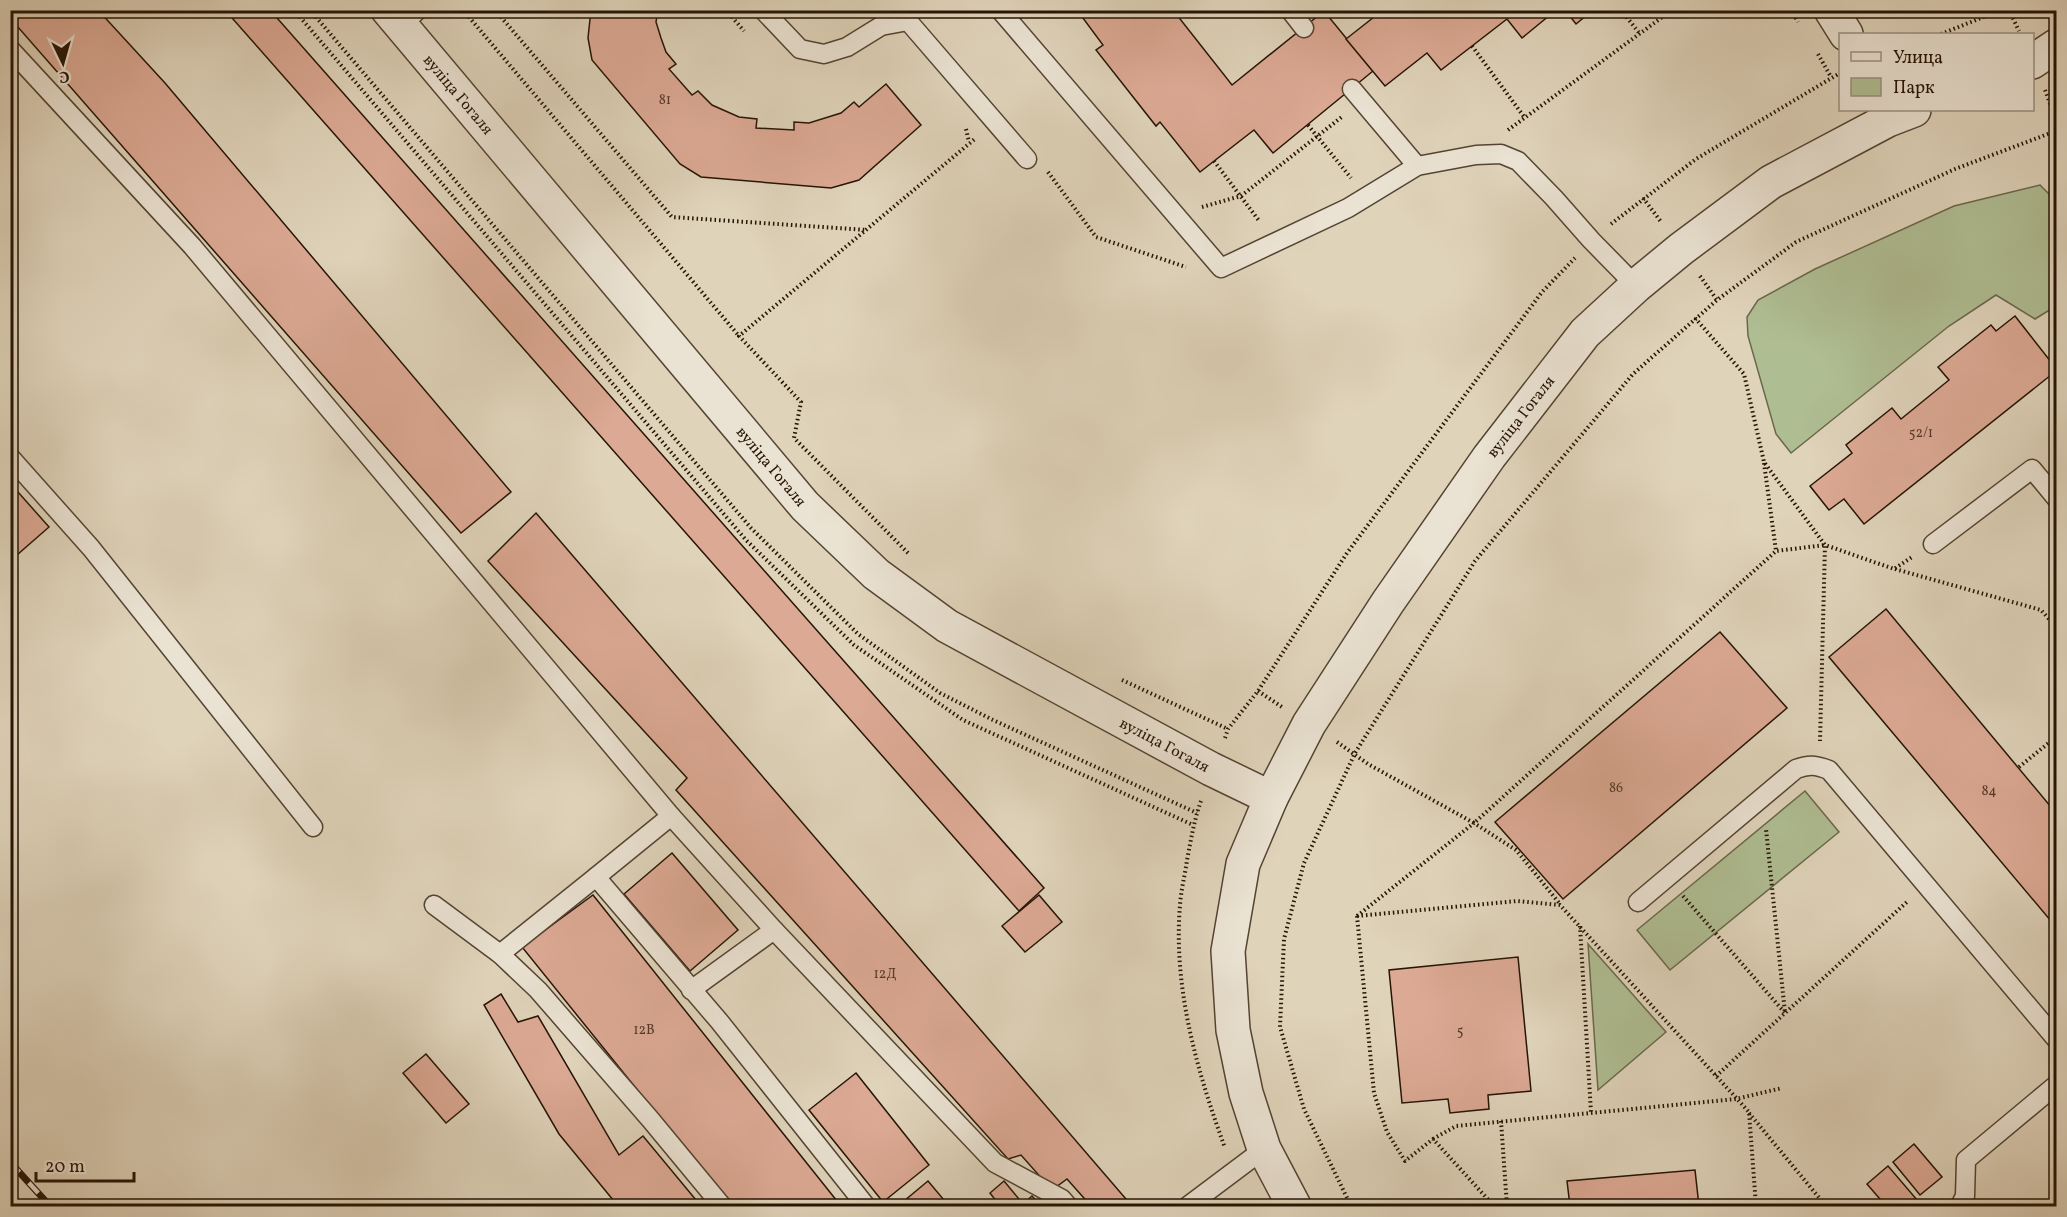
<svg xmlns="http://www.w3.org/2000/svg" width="2067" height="1217" font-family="Vollkorn,serif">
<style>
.green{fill:#afbd92;stroke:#6a684c;stroke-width:1.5}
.building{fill:#dca994;stroke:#261405;stroke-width:1.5}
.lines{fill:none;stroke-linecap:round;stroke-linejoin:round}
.service-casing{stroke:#544432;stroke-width:21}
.minor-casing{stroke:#544432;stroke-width:36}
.tertiary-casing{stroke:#544432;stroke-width:36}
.path{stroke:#261405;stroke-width:4;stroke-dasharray:1.5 3;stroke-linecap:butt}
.service{stroke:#eae2d2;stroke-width:18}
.minor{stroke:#eae2d2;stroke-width:33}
.tertiary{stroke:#eae2d2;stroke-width:33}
.rail-casing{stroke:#261405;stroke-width:7}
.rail{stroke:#eae2d2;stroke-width:4.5;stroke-dasharray:14;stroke-linecap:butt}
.labels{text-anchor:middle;stroke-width:5;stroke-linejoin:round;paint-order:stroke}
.number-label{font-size:14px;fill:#543929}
.street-label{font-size:16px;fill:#261405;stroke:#eae2d2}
</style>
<rect width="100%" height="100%" fill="#dfd3ba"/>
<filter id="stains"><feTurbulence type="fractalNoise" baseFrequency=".00333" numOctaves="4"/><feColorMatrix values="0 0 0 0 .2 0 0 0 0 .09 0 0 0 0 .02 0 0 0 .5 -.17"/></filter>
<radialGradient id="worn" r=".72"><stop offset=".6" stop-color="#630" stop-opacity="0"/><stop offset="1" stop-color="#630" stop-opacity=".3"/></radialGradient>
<g class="green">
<path d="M2040,185L2056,201V306L2035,319L1996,295L1949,326L1791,453L1776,434L1748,336L1747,317L1758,300L1815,269L1954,206Z"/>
<path d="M1805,791L1839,832L1670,970L1637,930Z"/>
<path d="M1588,944L1666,1032L1598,1090Z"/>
</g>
<g class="building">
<path d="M10,10H98L165,83L511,492L461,533L10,18Z"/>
<path d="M225,10H270L1044,888L1019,911Z"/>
<path d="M591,10H658L656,22L661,38L666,52L676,64L669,69L692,95L698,91L712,105L739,117L757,119L756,128L794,130V122L809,123L841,113L854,102L859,107L886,84L921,125L859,180L831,188L701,177L680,164L592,60L588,38Z"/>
<path d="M1077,10H1173L1232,85L1324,11L1373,71L1273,153L1254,130L1200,172L1160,122L1156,126L1096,50L1103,45Z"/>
<path d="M1383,10H1556L1522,38L1507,19L1441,70L1427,53L1385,86L1346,39Z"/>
<path d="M1565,10H1593L1576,24Z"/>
<path d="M2015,316L2051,362L2056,358V371L1864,524L1844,499L1829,510L1810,486L1852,453L1846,445L1892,408L1901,419L1949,380L1938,367L1991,325L1996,331Z"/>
<path d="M10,483L49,527L10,561Z"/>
<path d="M536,513L1132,1206H1091L1067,1179L1052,1190L1021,1155L1008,1159L676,790L687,778L488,561Z"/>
<path d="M1886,609L2056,813V927L1829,657Z"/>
<path d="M1720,632L1787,708L1563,899L1495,822Z"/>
<path d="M672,853L738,930L690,971L624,894Z"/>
<path d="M593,895L841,1206H731L522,947Z"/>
<path d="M1039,895L1062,922L1025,952L1002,926Z"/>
<path d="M1518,957L1531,1091L1488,1095L1489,1109L1469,1111L1450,1113L1448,1099L1402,1103L1389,970Z"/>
<path d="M501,994L518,1022L538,1016L619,1155L643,1136L701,1206H618L559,1134L484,1005Z"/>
<path d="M426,1054L469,1104L446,1123L403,1073Z"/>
<path d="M856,1073L929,1165L883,1202L809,1110Z"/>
<path d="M1914,1144L1942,1177L1920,1195L1893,1162Z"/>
<path d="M1888,1166L1918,1201L1911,1206H1886L1867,1184Z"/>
<path d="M1695,1170L1699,1206H1570L1567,1181Z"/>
<path d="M928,1181L949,1206H909L904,1201Z"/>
<path d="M1004,1181L1023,1204L1032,1196L1041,1206H1000L990,1193Z"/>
</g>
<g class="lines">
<defs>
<g id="service">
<path d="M763,10L800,49L824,54L847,47L881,26L908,21L1027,159"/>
<path d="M1000,10L1221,268L1348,208L1417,166L1476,155L1501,154L1518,161L1554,198L1591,240L1636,286"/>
<path d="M1290,10L1304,28"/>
<path d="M401,25L418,10"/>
<path d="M10,49L192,246L671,816L774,930L995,1163L1062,1199L1068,1206"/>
<path d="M1352,89L1417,166"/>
<path d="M10,457L91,548L313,827"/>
<path d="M1933,544L2032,469L2056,498"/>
<path d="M596,877L671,816"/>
<path d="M1638,902L1796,769C1809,764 1816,765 1829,770L2056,1039"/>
<path d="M434,905L500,954L538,990L650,1119L722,1206"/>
<path d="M500,954L596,877L719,1021L866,1206"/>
<path d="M691,990L774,930"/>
<path d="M1188,1206L1264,1149"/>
<path d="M1960,1206L1965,1196L1966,1160L2056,1085"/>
</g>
<path id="minor" d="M1831,10L1846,34"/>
<g id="tertiary">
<path d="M388,10L805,506L876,574L947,626L1211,769L1271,798"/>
<path d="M2032,62L2056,46"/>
<path d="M1294,1206L1264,1149L1246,1093L1233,1030L1228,951L1243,864L1271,798L1309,724L1388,602L1489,457L1585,333L1636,286L1681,249L1771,182L1888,120L1914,110"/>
</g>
</defs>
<use href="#service" class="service-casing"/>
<use href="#minor" class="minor-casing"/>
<use href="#tertiary" class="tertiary-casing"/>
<g class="path">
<path d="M294,10L746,540L854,645L963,720L1193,825"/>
<path d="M310,10L751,528L858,634L940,693L993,720L1197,813"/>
<path d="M463,10L739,336"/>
<path d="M495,10L672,217L867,230"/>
<path d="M726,10L744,31"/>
<path d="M1621,10L1640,34"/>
<path d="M1791,10L1798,22"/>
<path d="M2009,10L2019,31"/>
<path d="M1941,34L2001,10"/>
<path d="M1472,46L1525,118"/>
<path d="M1818,54L1831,77"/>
<path d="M2045,90L2056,120"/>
<path d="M1308,125L1351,178"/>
<path d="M966,129L969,142"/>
<path d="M1508,130L1672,10"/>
<path d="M1214,161L1260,222"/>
<path d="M1048,172L1096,237L1186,267"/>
<path d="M1643,198L1662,223"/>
<path d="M1202,207L1241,196L1343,116"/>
<path d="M1611,224L1696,159L1840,73"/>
<path d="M1700,276L1717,300"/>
<path d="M1695,318L1744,374L1764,462L1825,545L1894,569L1912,557"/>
<path d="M1764,463L1776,551L1825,545L1820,741"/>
<path d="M908,553L794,438L801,402L739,336L976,138"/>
<path d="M1895,569L2041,610L2056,627"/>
<path d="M1122,680L1228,729"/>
<path d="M1258,691L1282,707"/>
<path d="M1225,738L1228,729L1258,691L1347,553L1542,292L1575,258"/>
<path d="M1337,742L1368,764L1474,823L1776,551"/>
<path d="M2019,767L2056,737"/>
<path d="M1201,801C1194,820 1191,840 1187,860C1185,875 1181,890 1180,905C1173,988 1197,1071 1225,1148"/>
<path d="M1683,896L1785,1013L1766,829"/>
<path d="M1357,916L1517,901L1560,905L1749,1112L1756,1206"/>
<path d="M1357,916L1374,1093L1387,1132L1405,1161L1433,1139L1494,1206"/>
<path d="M1357,916L1474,823L1516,850L1560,904"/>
<path d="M1580,926L1591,1113"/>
<path d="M1716,1076L1908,901"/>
<path d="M1749,1113L1826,1206"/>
<path d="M1501,1121L1507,1206"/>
<path d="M1433,1139L1456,1126L1736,1099L1782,1088"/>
<path d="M1351,1206L1304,1109L1280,1027L1284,939L1304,863L1355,753L1475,561L1633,374L1717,300L1796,242L1955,169L2056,131"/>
</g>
<use href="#service" class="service"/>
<use href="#minor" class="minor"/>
<use href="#tertiary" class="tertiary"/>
<defs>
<path id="rail" d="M10,1162L50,1206"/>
</defs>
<use href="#rail" class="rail-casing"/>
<use href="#rail" class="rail"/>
</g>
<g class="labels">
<g class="number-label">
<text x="665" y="104">81</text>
<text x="1921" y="437">52/1</text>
<text x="1616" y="792">86</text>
<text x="1989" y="795">84</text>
<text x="885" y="978">12Д</text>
<text x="644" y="1034">12В</text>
<text x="1460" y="1035">5</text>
</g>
<g class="street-label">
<text transform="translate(459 94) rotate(50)" y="6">вуліца Гогаля</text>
<text transform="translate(1520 416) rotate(-52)" y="6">вуліца Гогаля</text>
<text transform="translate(772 466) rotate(50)" y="6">вуліца Гогаля</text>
<text transform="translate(1165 744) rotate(28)" y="6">вуліца Гогаля</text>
</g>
</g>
<rect width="2067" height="1217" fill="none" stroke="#dfd3ba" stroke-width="36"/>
<rect x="12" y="12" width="2043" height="1193" fill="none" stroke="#261405" stroke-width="3"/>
<rect x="18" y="18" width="2031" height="1181" fill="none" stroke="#261405" stroke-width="1.5"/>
<rect x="1839" y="33" width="195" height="78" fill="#eae2d2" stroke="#9c9080" stroke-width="1.5"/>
<rect x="1851" y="52" width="30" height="9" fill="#eae2d2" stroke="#9c9080" stroke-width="1.5"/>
<text x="1893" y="63" font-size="18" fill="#261405">Улица</text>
<rect x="1851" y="78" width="30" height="18" fill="#afbd92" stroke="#9c9080" stroke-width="1.5"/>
<text x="1893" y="93" font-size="18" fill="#261405">Парк</text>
<g transform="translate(63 63) rotate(175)" stroke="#eae2d2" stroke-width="4.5" paint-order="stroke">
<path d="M0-4.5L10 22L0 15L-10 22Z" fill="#261405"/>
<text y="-9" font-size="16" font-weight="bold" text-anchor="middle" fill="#261405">С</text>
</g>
<path d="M36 1172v9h98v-9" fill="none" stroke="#261405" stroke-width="3"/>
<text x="45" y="1172" font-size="18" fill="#261405" stroke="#eae2d2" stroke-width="4.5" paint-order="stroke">20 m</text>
<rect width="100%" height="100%" filter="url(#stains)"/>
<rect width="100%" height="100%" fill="url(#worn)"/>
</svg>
